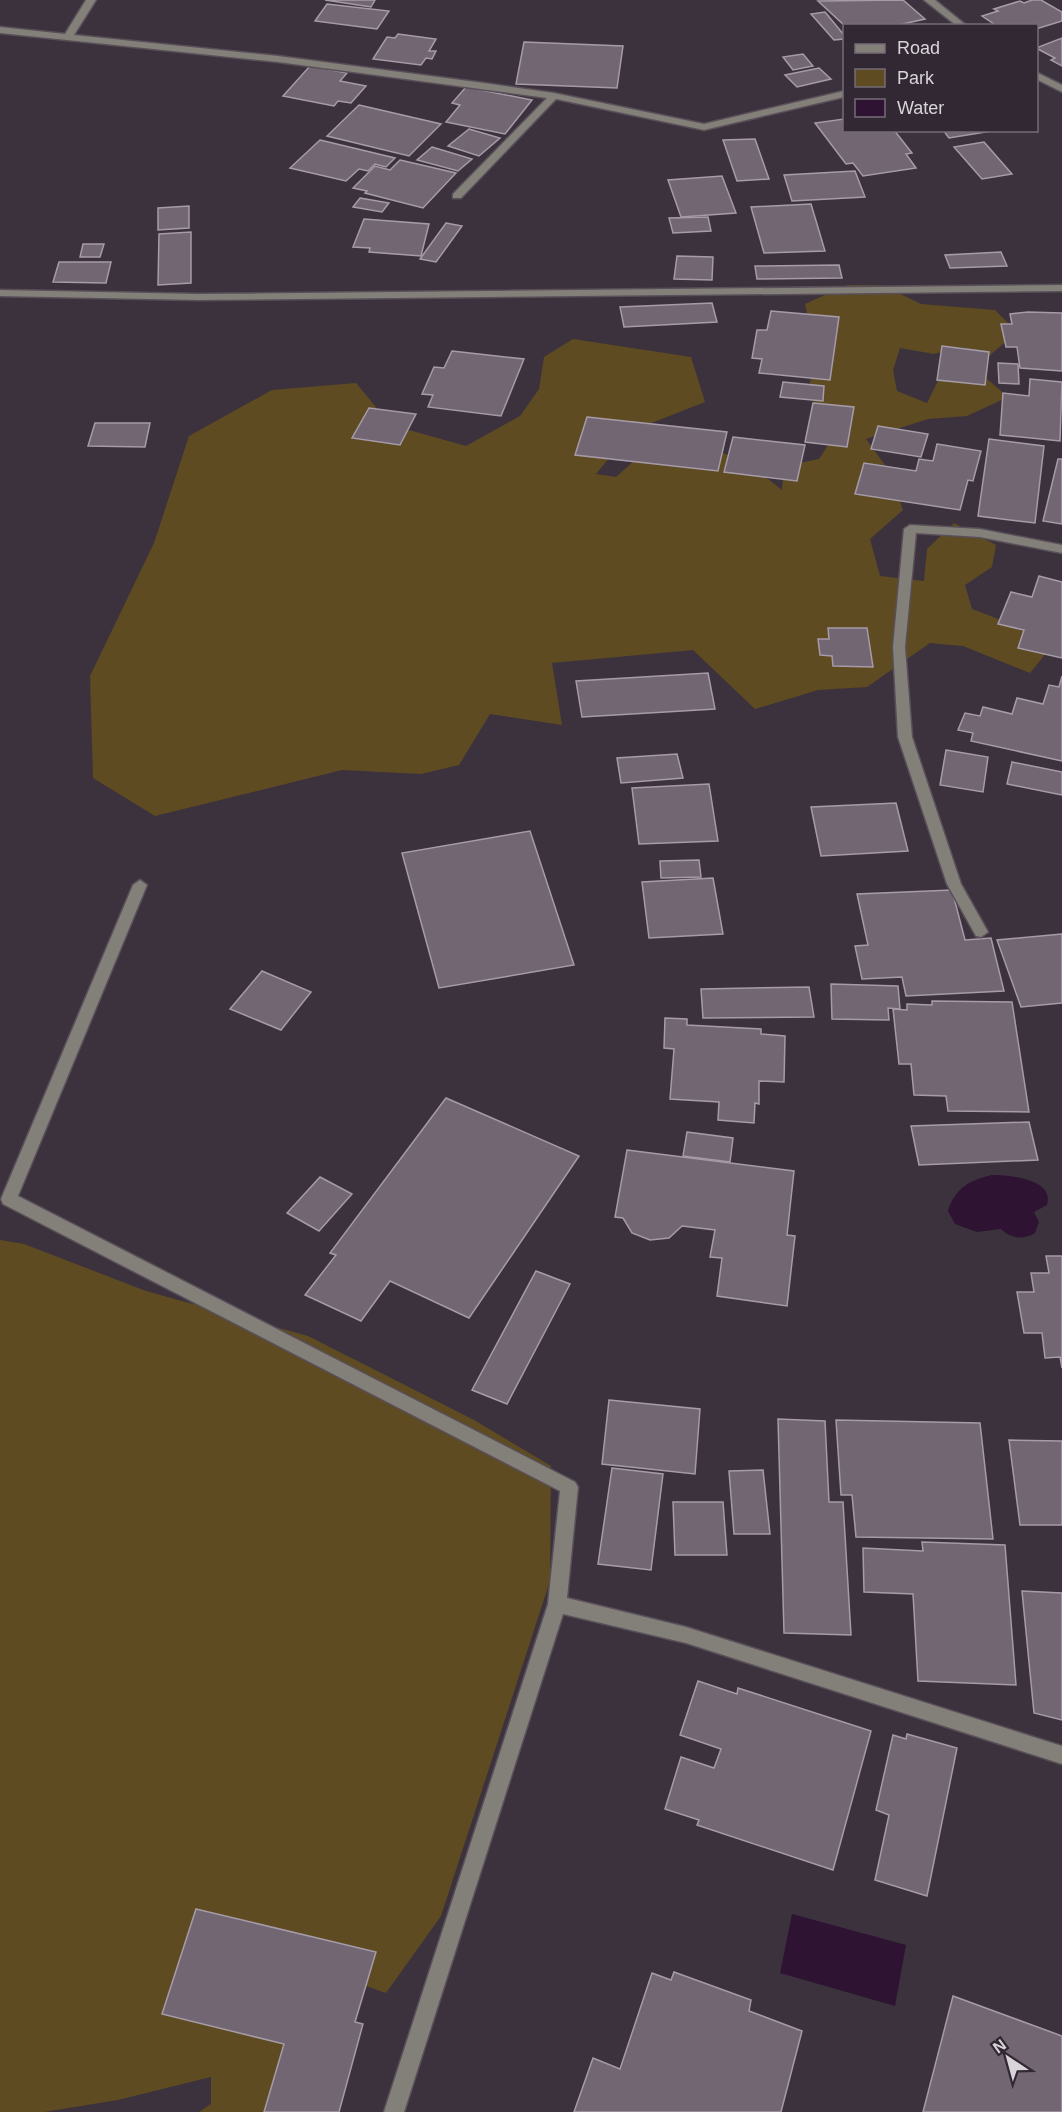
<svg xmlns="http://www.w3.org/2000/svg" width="1062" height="2112" font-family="Arial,sans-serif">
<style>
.green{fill:#5e4b22}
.water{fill:#2e1333}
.building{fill:#716672;stroke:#a69ba8;stroke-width:1.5}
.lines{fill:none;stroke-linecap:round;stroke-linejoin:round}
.minor-casing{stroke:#584f59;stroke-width:3}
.minor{fill:#837f79;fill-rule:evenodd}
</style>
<rect width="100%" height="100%" fill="#3c323d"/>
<g class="green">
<path d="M847,285H882L921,304L995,310L1017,332L989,356L961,347L934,354L900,348L893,370L897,391L927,403L942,373H980L1008,397L967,416L928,419L866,439L890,472L903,510L870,539L880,576L924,581L927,549L954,523L996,545L992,567L965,585L972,609L1056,641L1030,673L963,646L930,643L867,687L818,690L755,709L693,650L552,663L562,725L490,714L459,765L421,774L342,770L155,816L93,778L90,676L154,543L189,436L272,390L356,383L391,425L466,446L520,416L539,389L544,357L573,339L691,357L705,402L631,431L596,474L616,477L645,451L701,444L747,463L782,490L784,466L819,459L835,434L808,393L816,352L805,304Z"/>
<path d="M0,1240L24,1244L146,1291L308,1336L474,1420L551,1466L550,1581L441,1916L386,1993L337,1976L295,2112H199L211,2104V2077L118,2100L44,2112H0Z"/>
</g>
<g class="water">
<path d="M992,1175C1010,1175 1055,1179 1047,1205L1034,1212L1039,1222L1035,1233C1024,1240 1011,1239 1001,1229L977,1232L955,1224L948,1211C955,1188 970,1180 992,1175Z"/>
<path d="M792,1914L906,1945L895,2006L780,1973Z"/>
</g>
<g class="building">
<path d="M325,0H375L371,7Z"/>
<path d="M903,0L925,19L894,26H845L818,1Z"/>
<path d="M1032,0H1041L1062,12V21L1036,29V26H997L982,16L998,11L994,9L1020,1L1024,3Z"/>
<path d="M327,4L389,11L377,29L315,21Z"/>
<path d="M825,12L844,35V39L834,40L811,14Z"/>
<path d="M398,34L436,39L429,51H436L432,59L426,58L421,65L373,59L387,37L395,38Z"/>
<path d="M1062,38V66L1051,60L1055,58L1036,48Z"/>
<path d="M524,42L623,46L617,88L516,84Z"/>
<path d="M803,54L813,66L793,70L783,57Z"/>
<path d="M310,66L347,73L340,81L366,86L351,103L338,101L334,106L283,96Z"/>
<path d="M819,68L831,79L797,87L785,75Z"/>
<path d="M466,87L532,100L505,134L446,122L460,105L452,103Z"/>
<path d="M359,105L441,124L409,156L327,136Z"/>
<path d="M844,119V130H894L912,153L906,154L916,168L863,176L853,163L846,164L815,123Z"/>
<path d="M469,129L500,138L479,156L448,146Z"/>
<path d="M943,130H998L949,138Z"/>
<path d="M755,139L769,179L737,181L723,140Z"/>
<path d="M320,140L395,158L386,167L375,164L368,171L359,169L346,181L290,168Z"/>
<path d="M984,142L1012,174L982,179L954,147Z"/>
<path d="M432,147L472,159L458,171L417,160Z"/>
<path d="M400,160L456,173L423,208L365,193L367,191L353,188L375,166L390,170Z"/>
<path d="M855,171L865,197L792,201L784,175Z"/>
<path d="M722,176L736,213L681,217L668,180Z"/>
<path d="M360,198L389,203L382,212L353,207Z"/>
<path d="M811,204L825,251L764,253L751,207Z"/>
<path d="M189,206V228L158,230V208Z"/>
<path d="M708,217L711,231L673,233L669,218Z"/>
<path d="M364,219L429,224L421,256L369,252L370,248L353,247Z"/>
<path d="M446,223L462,226L436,262L420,259Z"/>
<path d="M191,232V283L158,285L159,234Z"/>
<path d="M83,244H104L100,257H80Z"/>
<path d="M1001,252L1007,266L950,268L945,255Z"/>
<path d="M677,256L713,257L712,280L674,279Z"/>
<path d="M59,262H111L106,283L53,282Z"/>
<path d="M839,265L842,278L757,279L755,266Z"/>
<path d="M712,303L717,322L624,327L620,307Z"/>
<path d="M771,311L839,317L830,380L759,373L762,359L752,358L757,330H767Z"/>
<path d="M1028,312L1062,313V371L1020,368L1017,347H1006L1001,324H1012L1010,314Z"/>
<path d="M942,346L989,352L985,385L937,380Z"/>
<path d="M452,351L524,359L501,416L428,407L433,395L422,394L434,367L444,368Z"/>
<path d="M998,363L1018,364L1019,384L999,383Z"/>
<path d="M1030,379L1062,382L1060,441L1000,435L1003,393L1029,396Z"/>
<path d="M783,382L824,386L823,401L780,397Z"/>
<path d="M813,403L854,407L847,447L805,442Z"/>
<path d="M369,408L416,414L400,445L352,438Z"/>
<path d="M587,417L727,432L718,471L575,455Z"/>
<path d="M95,423H150L145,447L88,446Z"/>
<path d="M878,426L928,434L921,457L871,449Z"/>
<path d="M733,437L805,445L797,481L724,472Z"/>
<path d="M989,439L1044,446L1035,523L978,516Z"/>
<path d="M937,444L981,451L973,481L968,480L960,510L855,494L864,463L916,471L919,459L933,461Z"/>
<path d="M1058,459H1062V524L1043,521Z"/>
<path d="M1039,576L1062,582V658L1018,648L1024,630L998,624L1011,592L1032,597Z"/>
<path d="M828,628H867L873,667L833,666L832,656L820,655L818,639H829Z"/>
<path d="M708,673L715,709L582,717L576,681Z"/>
<path d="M1062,676V761L971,741L973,733L958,730L965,713L980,716L983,707L1012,714L1017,698L1043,704L1049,685L1059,687Z"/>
<path d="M946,750L988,757L983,792L940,785Z"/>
<path d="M677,754L683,778L621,783L617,758Z"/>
<path d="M1012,762L1062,772V795L1007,784Z"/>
<path d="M709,784L718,841L639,844L632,788Z"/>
<path d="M896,803L908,851L821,856L811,807Z"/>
<path d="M530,831L574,965L439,988L402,853Z"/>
<path d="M699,860L701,877L661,878L660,861Z"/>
<path d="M713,878L723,934L649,938L642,882Z"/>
<path d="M952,890L965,940L991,938L1004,991L906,996L902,977L862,979L855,946L868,945L857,894Z"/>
<path d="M1062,934V1003L1021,1007L997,940Z"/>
<path d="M262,971L311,992L281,1030L230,1009Z"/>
<path d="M831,984L898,986L900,1009L888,1008L889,1020L832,1019Z"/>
<path d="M809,987L814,1017L703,1018L701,989Z"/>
<path d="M932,1001L1012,1002L1029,1112L948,1111L946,1096L914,1095L911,1064H899L893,1009L907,1010V1004L932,1005Z"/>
<path d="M665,1018L687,1019V1025L761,1029V1034L785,1036L784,1082L759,1081V1104L755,1103L754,1123L718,1120L719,1102L670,1099L674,1049L664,1048Z"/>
<path d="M446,1098L579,1156L469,1318L390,1281L361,1321L305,1295L336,1255L330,1253Z"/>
<path d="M1029,1122L1038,1160L919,1165L911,1126Z"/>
<path d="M687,1132L733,1138L730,1162L683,1156Z"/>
<path d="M627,1150L794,1171L787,1235L795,1236L787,1306L717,1296L722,1258L710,1257L715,1230L682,1226L669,1238L650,1240L632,1233L623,1218L615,1217Z"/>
<path d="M320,1177L352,1194L319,1231L287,1213Z"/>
<path d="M1046,1256H1062V1368L1060,1357L1045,1358L1042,1333H1024L1017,1292H1034L1031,1273H1049Z"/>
<path d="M536,1271L570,1284L507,1404L472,1390Z"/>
<path d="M609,1400L700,1409L695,1474L602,1464Z"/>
<path d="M778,1419L825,1421L829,1502H843L851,1635L784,1633Z"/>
<path d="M836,1420L980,1423L993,1539L856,1537L852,1495H841Z"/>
<path d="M1009,1440L1062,1441V1525H1020Z"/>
<path d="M612,1468L663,1474L651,1570L598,1564Z"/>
<path d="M763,1470L770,1534H734L729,1471Z"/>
<path d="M673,1502H723L727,1555H675Z"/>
<path d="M922,1542L1005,1545L1016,1685L918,1681L913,1594L864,1592L863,1548L923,1551Z"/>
<path d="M1022,1591L1062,1593V1720L1034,1713Z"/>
<path d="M698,1681L737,1694L738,1688L871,1731L833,1870L697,1825L699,1820L665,1809L681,1757L714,1768L721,1749L680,1735Z"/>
<path d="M907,1734L957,1748L927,1896L875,1880L889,1815L876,1810L893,1735L906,1739Z"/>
<path d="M196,1909L376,1952L355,2022L363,2024L339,2112H264L284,2044L162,2014Z"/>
<path d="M674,1972L751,2000L749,2011L802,2031L781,2112H574L593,2058L620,2069L652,1973L671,1980Z"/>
<path d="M953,1996L1062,2036V2112H923Z"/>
</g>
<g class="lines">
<defs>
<g id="minor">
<path d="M86,0H96L74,35L278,56L484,83L554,93L704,124L844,91V97L704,130L556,99L461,198H453V194L547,98L278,62L0,33V27L65,34Z"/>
<path d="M924,0H935L967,26H957Z"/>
<path d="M1036,72L1062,85V92L1036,79Z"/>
<path d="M1062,285V291L198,300L0,296V290L198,294Z"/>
<path d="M910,525L980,529L1062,545V553L980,537L916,533L905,647L912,737L961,884L988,932L981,937L976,936L947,884L898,737L893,647L904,529Z"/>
<path d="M140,880L147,885L18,1196L575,1482L578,1487L567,1598L686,1627L1062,1746V1764L686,1643L563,1614L404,2112H384L548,1604L560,1491L3,1204L1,1199L133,885Z"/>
</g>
</defs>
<use href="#minor" class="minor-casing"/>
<use href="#minor" class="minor"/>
</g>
<rect x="843" y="24" width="195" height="108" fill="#312833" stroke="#746c76" stroke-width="1.5"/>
<rect x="855" y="44" width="30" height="9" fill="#837f79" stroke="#746c76" stroke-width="1.5"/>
<text x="897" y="54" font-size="18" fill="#d9d3da">Road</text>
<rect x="855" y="69" width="30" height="18" fill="#5e4b22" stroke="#746c76" stroke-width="1.5"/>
<text x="897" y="84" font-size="18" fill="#d9d3da">Park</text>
<rect x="855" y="99" width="30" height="18" fill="#2e1333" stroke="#746c76" stroke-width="1.5"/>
<text x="897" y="114" font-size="18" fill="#d9d3da">Water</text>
<g transform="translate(1008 2058) rotate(324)" stroke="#312833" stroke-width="4.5" paint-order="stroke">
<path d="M0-4.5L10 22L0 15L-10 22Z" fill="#d9d3da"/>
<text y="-9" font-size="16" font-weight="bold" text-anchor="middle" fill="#d9d3da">N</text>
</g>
</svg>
